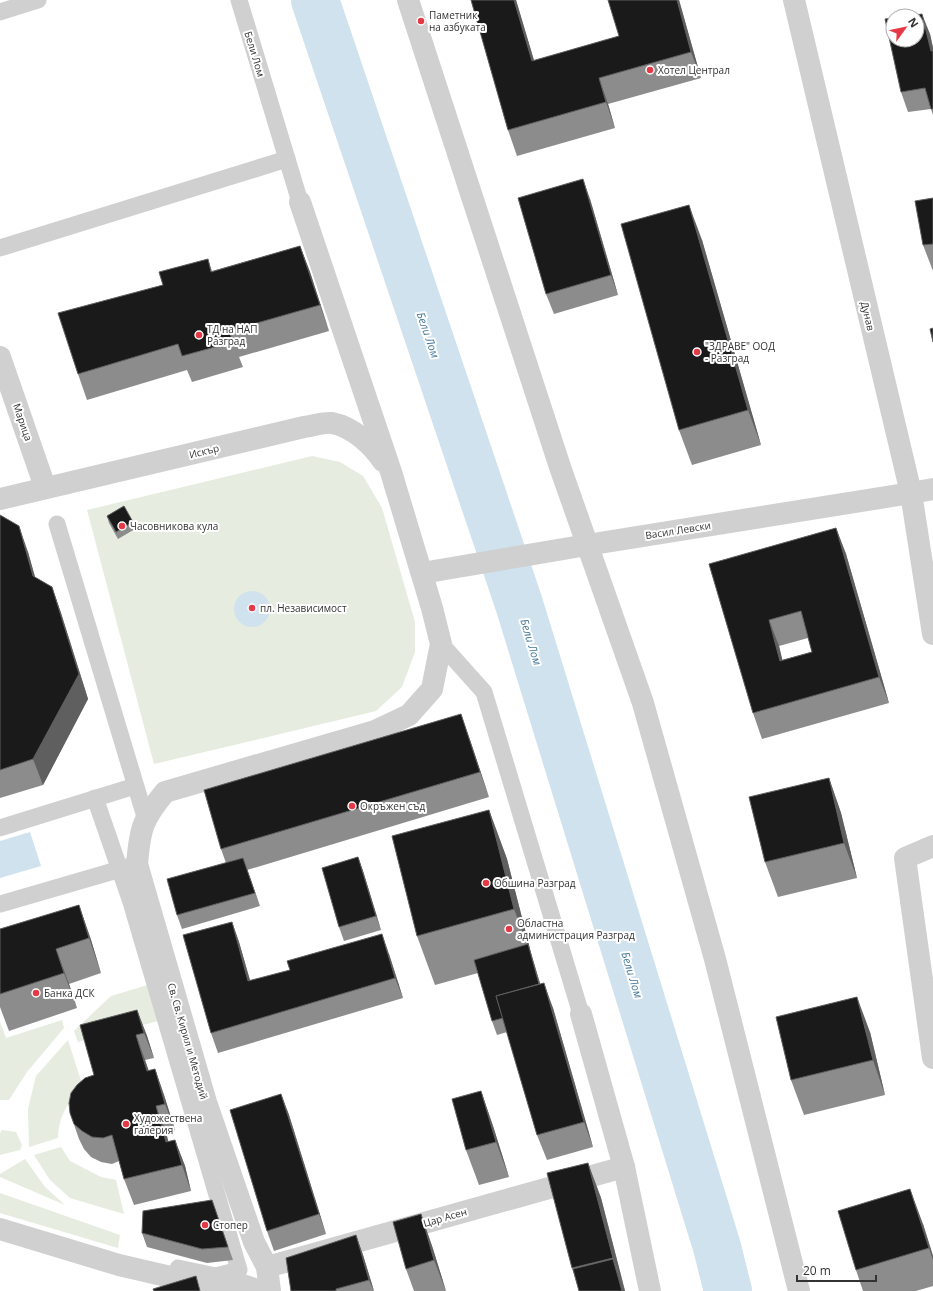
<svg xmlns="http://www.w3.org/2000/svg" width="933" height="1291" font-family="'Open Sans',sans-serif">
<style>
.green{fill:#e6ecdf}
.water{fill:#cfe2ee}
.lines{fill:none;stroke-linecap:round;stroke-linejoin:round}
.river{stroke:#cfe2ee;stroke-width:48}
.pedestrian{stroke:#d0d0d0;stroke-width:17}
.minor{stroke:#d0d0d0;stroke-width:22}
.tertiary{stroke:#d0d0d0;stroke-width:22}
.wall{fill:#8c8c8c;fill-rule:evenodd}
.shaded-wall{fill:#5f5f5f}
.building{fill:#1a1a1a;stroke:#5f5f5f;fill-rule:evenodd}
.poi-dot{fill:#e63946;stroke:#fff;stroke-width:1.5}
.labels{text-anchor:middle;stroke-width:4;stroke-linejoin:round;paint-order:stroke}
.poi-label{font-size:10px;fill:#333;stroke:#fff;text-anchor:start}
.street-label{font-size:10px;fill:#333;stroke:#fff}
.water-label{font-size:11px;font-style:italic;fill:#3f7597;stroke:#fff}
</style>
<rect width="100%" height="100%" fill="#fff"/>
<g class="green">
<path d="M312,456L340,462L363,476L382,508L415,622V652L402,687L376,711L154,764L87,510Z"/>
<path d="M151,984L162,1020L78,1042L74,1031L111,996Z"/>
<path d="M62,1020L64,1028L27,1072L9,1100H0V1022L6,1038Z"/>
<path d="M68,1040L83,1087C67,1104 59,1115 58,1138L29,1147L28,1109L36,1076Z"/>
<path d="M2,1130L16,1132L22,1145L20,1150L0,1155V1133Z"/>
<path d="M61,1147L70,1161L101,1177L116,1180L124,1214L70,1198L50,1180L34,1155Z"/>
<path d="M25,1159L45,1187L65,1205L0,1177V1174Z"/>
<path d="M0,1193L120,1235L118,1248L0,1213Z"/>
</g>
<g class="water">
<circle cx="252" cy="609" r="18"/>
<path d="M30,832L41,866L0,878V841Z"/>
</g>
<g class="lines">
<path class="river" d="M315,0L519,604L717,1247L728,1291"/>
<g class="pedestrian">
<path d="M239,0L300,202"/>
<path d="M0,12L38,0"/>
<path d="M0,248L287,159"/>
<path d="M57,524L146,820"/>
<path d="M441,644L484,692L581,1014"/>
<path d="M95,798L131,902L239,1270L216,1276L178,1268"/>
<path d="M0,828L135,786"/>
<path d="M0,904L131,866"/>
</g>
<g class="minor">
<path d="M408,0L560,467L643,703L715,959L799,1291"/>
<path d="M0,357L45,487"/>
<path d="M0,499L304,427C313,426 324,422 332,423C353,427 372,445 383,461"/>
<path d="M422,573L587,545L911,493"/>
<path d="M933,846L905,858L933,1058"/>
<path d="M581,1014L624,1167L650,1291"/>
<path d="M0,1229L119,1265L205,1285H243L260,1291"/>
<path d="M267,1267L624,1167"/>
<path d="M270,1291L267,1267L254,1242L206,1102L137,864C140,829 142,820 165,792L375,731L409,715L432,689L441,644L432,608L391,472L300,202"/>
</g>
<g class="tertiary">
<path d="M794,0L911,493L933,634"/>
<path d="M911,493L933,489"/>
</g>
</g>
<g class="wall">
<path d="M471,0H516L534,61L619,36L679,0L701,78L608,104L615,128L517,156L508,130Z"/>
<path d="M930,34L933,48V115L931,109L908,112L901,92Z"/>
<path d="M933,198V271L923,245Z"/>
<path d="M590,199L618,295L554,314L546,294Z"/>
<path d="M702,240L761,445L692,465L679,430Z"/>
<path d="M300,246L310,272L329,331L239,357L243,367L192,382L187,370L87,400L78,374L163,285L208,259L212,271Z"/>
<path d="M0,515L28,552L35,577L52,587L61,613L88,699L43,785L0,798Z"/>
<path d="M107,516L133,522L135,529L118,539L109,523Z"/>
<path d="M836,528L846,554L889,703L762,739L753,713L709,564ZM808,638L812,652L782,660L779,646Z"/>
<path d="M470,740L489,797L247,870L260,906L182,929L177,915L226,863L221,849Z"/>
<path d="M829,778L841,813L857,878L778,897L765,862Z"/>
<path d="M489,810L507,859L531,953L540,984L553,1008L593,1147L547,1160L537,1135L507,1032L497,1035L492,1021L478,973L435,985L417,936Z"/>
<path d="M358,857L363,871L381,930L344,941L339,927Z"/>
<path d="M79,905L91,940L101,973L69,984L77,1008L9,1031L0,1007V929Z"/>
<path d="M232,922L239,942L250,981L389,954L403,998L218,1053L211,1033Z"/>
<path d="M137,1010L147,1036L154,1058L145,1060L149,1071L155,1069L164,1095L175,1130L166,1132L168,1142L175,1140L185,1166L191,1191L134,1205L124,1179L119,1161L112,1164L101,1162L91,1157L84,1149L79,1139L70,1113L94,1075Z"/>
<path d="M870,1032L885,1095L804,1115L791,1080Z"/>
<path d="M481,1091L493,1126L509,1177L479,1185L466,1150Z"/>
<path d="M281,1094L289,1115L326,1234L274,1251L267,1231Z"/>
<path d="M588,1163L601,1198L625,1291H579L572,1268Z"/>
<path d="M212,1200L233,1260L207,1263L147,1247L142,1233Z"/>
<path d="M421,1214L433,1249L446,1291H414L406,1269Z"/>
<path d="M923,1224L933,1256V1286L916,1291H863L856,1270Z"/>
<path d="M356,1235L363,1255L374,1291H291Z"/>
</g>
<g class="shaded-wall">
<path d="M514,0H516L542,87L532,61Z"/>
<path d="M677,0H679L701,78L691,52Z"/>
<path d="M922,14L930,34L933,48V56L931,51Z"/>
<path d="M599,78L608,104L615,128L606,102Z"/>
<path d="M583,179L590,199L618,295L611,275Z"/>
<path d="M689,205L702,240L761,445L748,410Z"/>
<path d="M300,246L310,272L329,331L320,305Z"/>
<path d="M19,526L28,552L42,602L33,576Z"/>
<path d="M836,528L846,554L889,703L879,677Z"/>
<path d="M52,587L61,613L88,699L43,785L33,759Z"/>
<path d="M769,620L779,646L789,687L780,661Z"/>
<path d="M461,714L470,740L489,797L480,772Z"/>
<path d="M829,778L841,813L857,878L844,843Z"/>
<path d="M489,810L507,859L531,953L548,1010L543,996L530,951L514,909Z"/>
<path d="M358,857L363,871L381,930L376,916Z"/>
<path d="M243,858L248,872L260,906L255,893Z"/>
<path d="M79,905L91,940L101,973L89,938Z"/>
<path d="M232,922L239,942L256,1001L248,981Z"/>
<path d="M382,934L389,954L403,998L395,978Z"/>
<path d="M56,949L69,984L77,1008L64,973Z"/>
<path d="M544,983L553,1008L593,1147L584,1122Z"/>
<path d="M857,997L870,1032L885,1095L873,1060Z"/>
<path d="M137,1010L147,1036L154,1058L144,1033Z"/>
<path d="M136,1035L145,1060L157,1097L147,1071Z"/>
<path d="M155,1069L164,1095L175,1130L165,1104Z"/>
<path d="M481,1091L493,1126L509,1177L496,1142Z"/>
<path d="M281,1094L289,1115L326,1234L319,1214Z"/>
<path d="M156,1106L166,1132L175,1168L166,1142Z"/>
<path d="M175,1140L185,1166L191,1191L182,1165Z"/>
<path d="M588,1163L601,1198L625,1291L613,1258Z"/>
<path d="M910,1189L923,1224L933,1256V1260L929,1248Z"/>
<path d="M421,1214L433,1249L446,1291L434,1260Z"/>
<path d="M356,1235L363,1255L374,1291L369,1280Z"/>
<path d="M613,1259L625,1291H622Z"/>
</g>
<g class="building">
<path d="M471,0H514L532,61L619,36L608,0H677L691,52L599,78L606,102L508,130Z"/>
<path d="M922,14L931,51H933V109H931L925,88L901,92L885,19L893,18V40H917V16H907Z"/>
<path d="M583,179L611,275L546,294L518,198Z"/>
<path d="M933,198V244L923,245L915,201Z"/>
<path d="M689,205L748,410L679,430L621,224Z"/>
<path d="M300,246L320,305L229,331L233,342L182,356L178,344L78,374L58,313L163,285L159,272L208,259L211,272Z"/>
<path d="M933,328V342L930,329Z"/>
<path d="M124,506L133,522L116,532L107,516Z"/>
<path d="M0,515L19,526L33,576L52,587L79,674L33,759L0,770Z"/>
<path d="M836,528L879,677L753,713L709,564ZM801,611L812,652L780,661L769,620Z"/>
<path d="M461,714L480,772L221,849L204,790Z"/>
<path d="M829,778L844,843L765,862L749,797Z"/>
<path d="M489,810L514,909L417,936L392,836Z"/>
<path d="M358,857L376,916L339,927L322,868Z"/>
<path d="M243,858L255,893L177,915L167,879Z"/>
<path d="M79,905L89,938L56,949L64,973L0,994V929Z"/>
<path d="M232,922L248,981L290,970L287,961L382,934L395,978L211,1033L183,935Z"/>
<path d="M528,944L539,984L496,996L503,1018L492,1021L474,960Z"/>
<path d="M544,983L584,1122L537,1135L496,996Z"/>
<path d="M857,997L873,1060L791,1080L776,1017Z"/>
<path d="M137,1010L144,1033L136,1035L147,1071L155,1069L165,1104L156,1106L166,1142L175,1140L182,1165L124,1179L112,1135L103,1138L92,1137L82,1131L74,1124L70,1113L69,1103L71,1093L77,1085L85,1078L94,1075L80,1025Z"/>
<path d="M481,1091L496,1142L466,1150L452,1099Z"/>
<path d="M281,1094L319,1214L267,1231L230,1110Z"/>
<path d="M588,1163L613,1258L572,1268L547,1173Z"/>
<path d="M910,1189L929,1248L856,1270L838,1211Z"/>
<path d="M212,1200L228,1247L202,1249L142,1233L143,1211Z"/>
<path d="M421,1214L434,1260L406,1269L393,1222Z"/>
<path d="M356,1235L369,1280L336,1289V1291H291L286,1258Z"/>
<path d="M613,1259L622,1291H579L573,1269Z"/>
<path d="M196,1276L200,1291H154L153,1289Z"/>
</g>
<g class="poi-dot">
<circle cx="421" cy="21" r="4"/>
<circle cx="650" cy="70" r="4"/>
<circle cx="199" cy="335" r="4"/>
<circle cx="697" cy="352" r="4"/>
<circle cx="122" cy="526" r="4"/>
<circle cx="252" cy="608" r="4"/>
<circle cx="352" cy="806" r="4"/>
<circle cx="486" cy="883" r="4"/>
<circle cx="509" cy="929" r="4"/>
<circle cx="36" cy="993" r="4"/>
<circle cx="126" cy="1124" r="4"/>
<circle cx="205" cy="1225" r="4"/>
</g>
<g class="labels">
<g class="poi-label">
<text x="429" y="19">Паметник<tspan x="429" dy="12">на азбуката</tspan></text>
<text x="658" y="74">Хотел Централ</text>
<text x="207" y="333">ТД на НАП<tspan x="207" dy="12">Разград</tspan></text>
<text x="705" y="350">"ЗДРАВЕ" ООД<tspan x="705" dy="12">- Разград</tspan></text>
<text x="130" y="530">Часовникова кула</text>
<text x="260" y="612">пл. Независимост</text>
<text x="360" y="810">Окръжен съд</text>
<text x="494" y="887">Обшина Разград</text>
<text x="517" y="927">Областна<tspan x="517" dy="12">администрация Разград</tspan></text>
<text x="44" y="997">Банка ДСК</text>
<text x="134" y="1122">Художествена<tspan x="134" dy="12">галерия</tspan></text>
<text x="213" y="1229">Стопер</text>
</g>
<g class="street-label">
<text transform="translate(255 54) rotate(73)" y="4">Бели Лом</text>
<text transform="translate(868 316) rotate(77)" y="4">Дунав</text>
<text transform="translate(23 422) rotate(71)" y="4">Марица</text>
<text transform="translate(204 451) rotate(-14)" y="4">Искър</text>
<text transform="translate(678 530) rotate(-9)" y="4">Васил Левски</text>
<text transform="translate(188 1041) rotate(74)" y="4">Св. Св. Кирил и Методий</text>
<text transform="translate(445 1217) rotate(-16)" y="4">Цар Асен</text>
</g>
<g class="water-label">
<text transform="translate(428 335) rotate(71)" y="4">Бели Лом</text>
<text transform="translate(531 642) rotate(73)" y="4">Бели Лом</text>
<text transform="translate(632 975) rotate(73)" y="4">Бели Лом</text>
</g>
</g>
<g transform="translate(905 28) rotate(57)"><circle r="19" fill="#ffffff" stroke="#adadad"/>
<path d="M0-3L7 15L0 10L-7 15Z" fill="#e63946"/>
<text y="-6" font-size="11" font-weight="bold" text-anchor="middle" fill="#333333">N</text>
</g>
<path d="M797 1275v6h79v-6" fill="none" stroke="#333333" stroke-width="2"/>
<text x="803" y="1275" font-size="12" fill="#333333" stroke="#ffffff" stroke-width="3" paint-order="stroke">20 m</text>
</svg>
